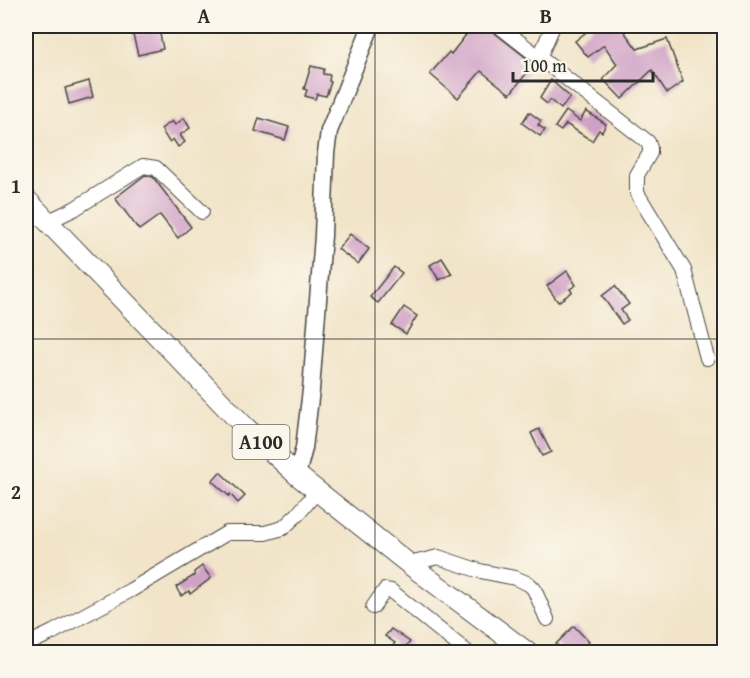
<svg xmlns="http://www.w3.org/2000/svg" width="750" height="678" font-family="'Gentium Book Plus',serif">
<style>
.building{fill:#d0a1c6}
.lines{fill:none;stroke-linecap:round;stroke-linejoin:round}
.minor-casing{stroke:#494743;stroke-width:16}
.major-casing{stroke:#494743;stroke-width:19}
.highway-casing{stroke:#494743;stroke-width:22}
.minor{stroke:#fff;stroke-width:14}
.major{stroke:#fff;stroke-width:16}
.highway{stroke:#fff;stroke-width:20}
.grid{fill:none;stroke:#2b2b2b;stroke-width:1.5;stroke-opacity:0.55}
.labels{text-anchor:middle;stroke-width:6;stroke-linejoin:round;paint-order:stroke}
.shield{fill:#fbf7ec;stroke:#696865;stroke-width:1.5}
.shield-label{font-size:20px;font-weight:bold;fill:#2b2b2b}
.neatline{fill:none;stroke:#2b2b2b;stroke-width:2}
.grid-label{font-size:20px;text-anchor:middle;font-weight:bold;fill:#2b2b2b}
</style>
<rect width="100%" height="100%" fill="#fbf7ec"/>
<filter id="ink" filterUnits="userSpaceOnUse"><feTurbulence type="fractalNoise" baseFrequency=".0167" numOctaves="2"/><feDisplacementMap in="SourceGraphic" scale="12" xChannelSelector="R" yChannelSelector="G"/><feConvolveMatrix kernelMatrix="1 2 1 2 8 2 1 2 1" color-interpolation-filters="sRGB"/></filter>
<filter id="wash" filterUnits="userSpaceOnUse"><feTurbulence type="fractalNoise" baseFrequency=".008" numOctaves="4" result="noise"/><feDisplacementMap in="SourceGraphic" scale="24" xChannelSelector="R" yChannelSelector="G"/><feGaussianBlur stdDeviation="1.35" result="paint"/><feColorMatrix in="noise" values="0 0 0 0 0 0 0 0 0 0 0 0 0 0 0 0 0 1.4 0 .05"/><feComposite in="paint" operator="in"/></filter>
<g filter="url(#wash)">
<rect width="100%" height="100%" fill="#f1e4c8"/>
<g id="blocks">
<g class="building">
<path d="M473,26H486L534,64L510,94L481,71L458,98L430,74L449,52L451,54Z"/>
<path d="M594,26H620L637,49L667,39L683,82L667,93L652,70L622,99L603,79L617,64L604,45L588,57L575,41Z"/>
<path d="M159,29L163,49L138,55L133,35Z"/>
<path d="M311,66L324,69L323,74L330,75L329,81L331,82L326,96L317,94L315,99L305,96L307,90L304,89Z"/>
<path d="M551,80L570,97L561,109L550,100L547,104L540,98Z"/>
<path d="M89,81L93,97L69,104L65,88Z"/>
<path d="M566,111L580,121L586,111L606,124L602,132L599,130L592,141L566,124L561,131L555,127Z"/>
<path d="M529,112L541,121L538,125L545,130L540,136L522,123Z"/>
<path d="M184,118L190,128L180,135L185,142L178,147L173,139L169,142L161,129L172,121L175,125Z"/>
<path d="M259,118L289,127L285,140L255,131Z"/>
<path d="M145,175L153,177L191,227L178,238L160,215L139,230L115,198Z"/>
<path d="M350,234L369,249L358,264L338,249Z"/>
<path d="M442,258L452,274L439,280L430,265Z"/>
<path d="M394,267L402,273L378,303L370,297Z"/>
<path d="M567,271L576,285L570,289L572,292L558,302L547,286Z"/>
<path d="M615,286L629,304L621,310L628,320L622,324L602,296Z"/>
<path d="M404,307L417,316L406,334L392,325Z"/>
<path d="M539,429L551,452L542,456L531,433Z"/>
<path d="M220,472L245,496L238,503L230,494L229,496L212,481Z"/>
<path d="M202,566L211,578L190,594L189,591L181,596L176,587L195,575L194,572Z"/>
<path d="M574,626L589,642L578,652H565L556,644Z"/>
<path d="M391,629L410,642L402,652H399L392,647L395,643L385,636Z"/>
</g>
</g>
</g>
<g filter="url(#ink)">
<use href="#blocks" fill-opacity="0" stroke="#494743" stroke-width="1.5"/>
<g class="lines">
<defs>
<g id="minor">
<path d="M499,26L648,142L650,148V153L637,175V193L684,270L707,358"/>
<path d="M540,56L553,26"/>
<path d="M47,222L74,209L143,166L156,168L202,212"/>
<path d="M409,564L438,557L480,571L515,578L529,584L534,589L547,619"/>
<path d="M373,607L385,590L391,591L467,652"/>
<path d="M26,645L53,632L131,590L227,533H265L283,528L298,514L317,491"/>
</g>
<path id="major" d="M297,475L304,448L311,390L323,236L326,153L329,131L371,26"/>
<path id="highway" d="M26,199L243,425L297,475L409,564L527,652"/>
</defs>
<use href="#minor" class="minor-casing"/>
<use href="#major" class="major-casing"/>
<use href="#highway" class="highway-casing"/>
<use href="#minor" class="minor"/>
<use href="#major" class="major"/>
<use href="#highway" class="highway"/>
</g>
</g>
<path class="grid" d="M375,26V652M26,339H724"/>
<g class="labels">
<rect class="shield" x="232.5" y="425" width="57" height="34" rx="4.5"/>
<g class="shield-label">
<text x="261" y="449">A100</text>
</g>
</g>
<rect width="750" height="678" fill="none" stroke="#fbf7ec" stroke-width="66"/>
<path d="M513 72v9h140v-9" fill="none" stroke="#2b2b2b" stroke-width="3"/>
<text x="522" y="72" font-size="18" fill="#2b2b2b" stroke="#fbf7ec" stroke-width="4.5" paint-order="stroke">100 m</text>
<rect x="33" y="33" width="684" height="612" class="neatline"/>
<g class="grid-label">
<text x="204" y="23">A</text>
<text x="546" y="23">B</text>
<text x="16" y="193">1</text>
<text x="16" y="499">2</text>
</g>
</svg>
